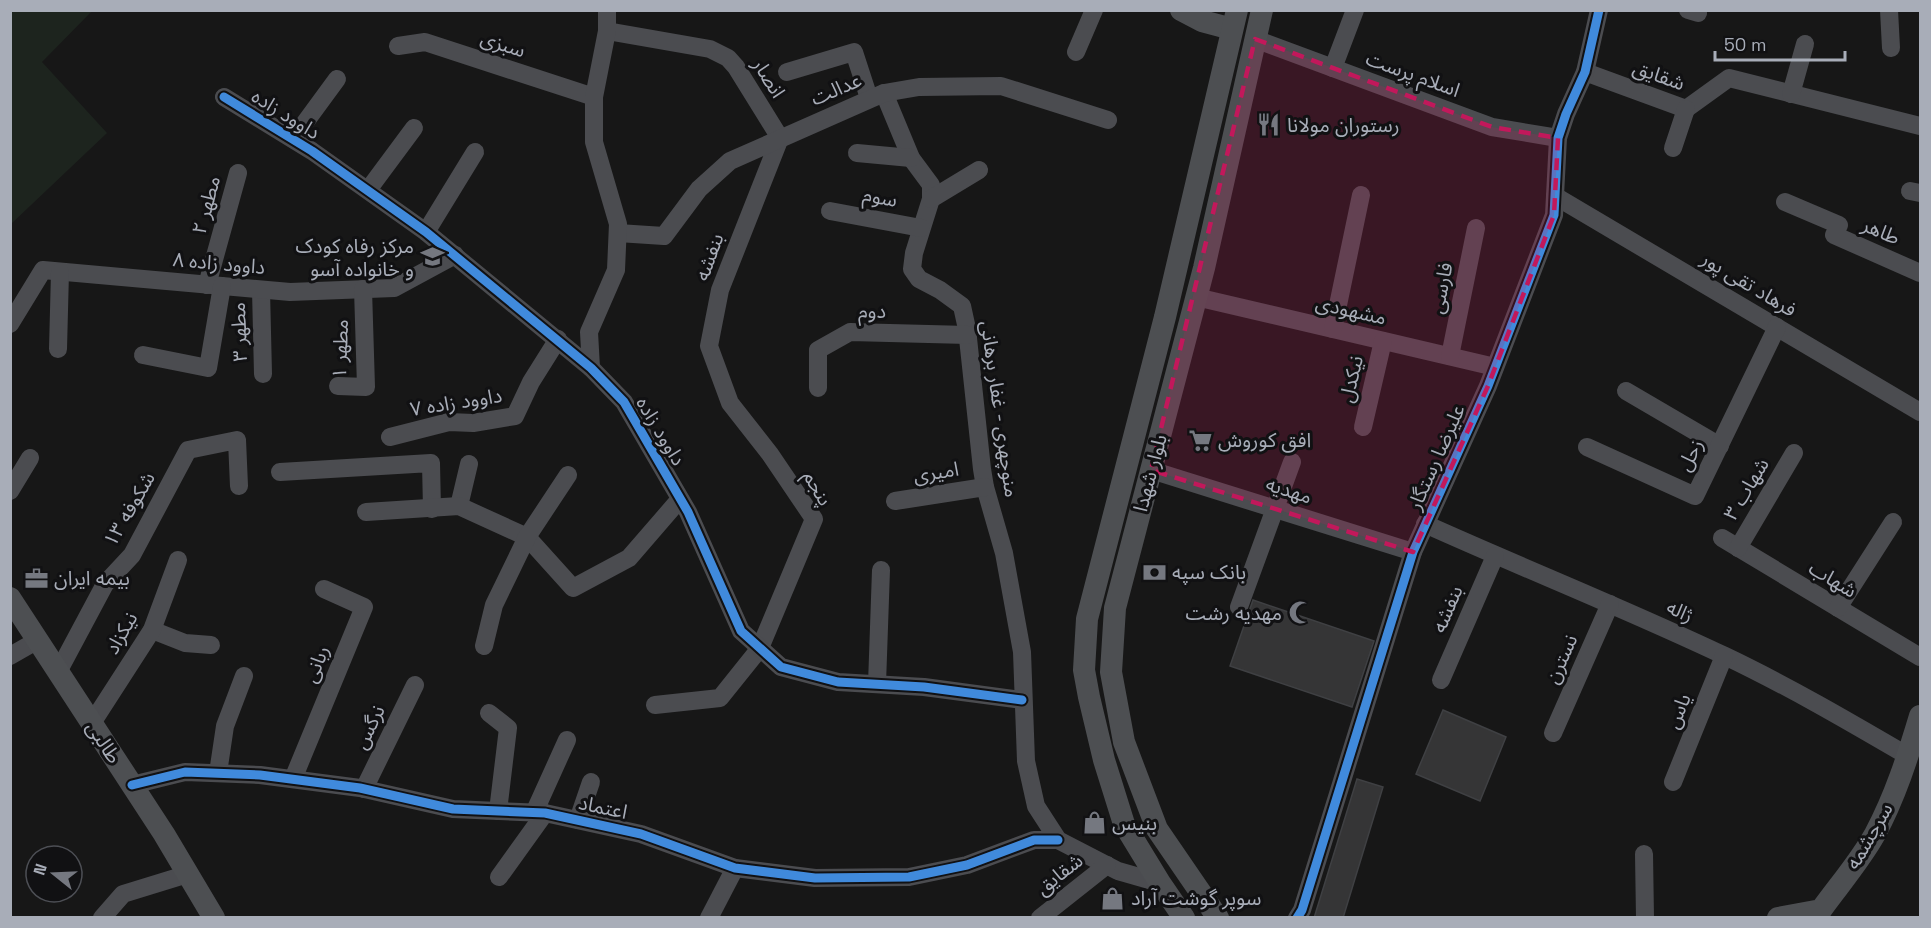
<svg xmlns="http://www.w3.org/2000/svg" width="1931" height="928" font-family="'Space Grotesk','Noto Sans Arabic',sans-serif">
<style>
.green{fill:#1d241e}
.building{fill:#353536;stroke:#3f4043;stroke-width:1.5}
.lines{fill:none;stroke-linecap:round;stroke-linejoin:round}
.minor{stroke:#4b4c50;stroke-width:18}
.major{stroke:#4d4f52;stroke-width:22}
.cycleway-casing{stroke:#111113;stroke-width:13}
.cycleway{stroke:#408adc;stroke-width:9}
.marked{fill:#c2185b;fill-opacity:0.2;stroke:#c2185b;stroke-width:4.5;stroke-dasharray:12 8;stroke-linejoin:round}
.labels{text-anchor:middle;stroke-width:6;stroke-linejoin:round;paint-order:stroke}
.street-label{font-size:20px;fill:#a8adb8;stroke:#111113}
.poi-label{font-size:20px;fill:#a8adb8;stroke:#111113;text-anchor:start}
</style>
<rect width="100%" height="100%" fill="#171717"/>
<path class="green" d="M11,10L92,11L42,62L107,133L11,224Z"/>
<g class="building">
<path d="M1253,600L1374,641L1352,707L1230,666Z"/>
<path d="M1443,710L1506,737L1480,801L1416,774Z"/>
<path d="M1357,779L1383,787L1343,918H1314Z"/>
</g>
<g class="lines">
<g class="minor">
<path d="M1688,10L1698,13"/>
<path d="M1889,10L1891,48"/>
<path d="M607,31L710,49L728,58L736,67L780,138L720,290L709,346L730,403L770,454L814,519L760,648L720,698L655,705"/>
<path d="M1255,39L1492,127L1558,138"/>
<path d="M398,46L425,42L594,97"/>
<path d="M1076,52L1094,10"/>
<path d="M1333,68L1355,10"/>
<path d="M787,72L854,52L869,98"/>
<path d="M1585,72L1686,109L1729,78L1920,126"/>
<path d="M884,93L911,158L931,185V199L914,253L912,269L919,279L940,290L962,306L967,329L982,469L985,487L1004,553L1022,652L1026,761L1036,806L1058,840L1118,871L1160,883"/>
<path d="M1791,94L1805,44"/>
<path d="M224,97L312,151L426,232L591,368L624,402L688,512L741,631L781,667L838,682L924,687L1022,700"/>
<path d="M293,139L337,79"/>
<path d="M1673,148L1686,109"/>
<path d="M857,153L911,158"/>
<path d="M368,190L414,128"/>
<path d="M1910,191L1920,193"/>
<path d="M1555,196L1920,412"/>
<path d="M931,199L979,170"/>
<path d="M1785,202L1839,225L1834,235L1920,273"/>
<path d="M830,211L921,228"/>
<path d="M426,232L475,152"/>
<path d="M618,233L664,236L699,189L730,161L884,93L919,87L1001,86L1108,120"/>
<path d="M207,285L238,173"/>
<path d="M261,290L263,374"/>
<path d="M1196,297L1495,367"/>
<path d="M10,324L43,270L290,292L394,288L455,255"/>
<path d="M1333,329L1361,195"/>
<path d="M58,349L60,272"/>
<path d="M143,355L208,368L222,286"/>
<path d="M1450,356L1476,228"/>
<path d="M591,368L589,332L616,270L618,224L594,142V97L607,31V10"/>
<path d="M338,386L366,387L363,289"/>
<path d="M818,388V350L850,332L968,335"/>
<path d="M1626,391L1720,446"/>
<path d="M1363,427L1383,341"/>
<path d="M390,437L449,422L473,423L515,416L531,382L558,339"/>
<path d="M1587,447L1695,496L1777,327"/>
<path d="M1151,470L1413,552"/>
<path d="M280,472L431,463L432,509"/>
<path d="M10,491L30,458"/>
<path d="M895,501L985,487"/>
<path d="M459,506L469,464"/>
<path d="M366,512L459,506L527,537L573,588L629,558L680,499"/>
<path d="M1425,524C1525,569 1626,609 1725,656C1788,686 1848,721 1908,756"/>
<path d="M1722,538L1920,657"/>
<path d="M1738,548L1794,453"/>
<path d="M1239,607L1292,462"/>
<path d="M1838,608L1893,522"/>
<path d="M152,630L185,643L211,645"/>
<path d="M484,646L494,605L527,537L568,475"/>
<path d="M10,656L38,640"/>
<path d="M58,672L105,584L132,555L188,450L237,440L239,486"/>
<path d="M1441,680L1495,556"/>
<path d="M877,684L881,570"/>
<path d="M489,713L508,728L498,811"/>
<path d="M92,723L152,630L178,560"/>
<path d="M1553,733L1610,604"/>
<path d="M218,773L225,726L244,676"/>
<path d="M293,779L364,607L324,589"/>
<path d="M1673,782L1724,656"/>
<path d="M132,785L185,772L260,775L360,788L453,809L545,813L641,834L735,868L815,878L909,877L967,865L1034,840H1058"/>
<path d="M364,789L415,685"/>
<path d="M534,813L567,740"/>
<path d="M578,820L591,782"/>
<path d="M1644,854L1645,918"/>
<path d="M499,877L545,813"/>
<path d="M102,918L123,894L188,874"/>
<path d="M709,918L735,868"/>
<path d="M1040,918L1107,865"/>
<path d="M1297,918L1302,910L1413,552L1488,386L1554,215L1558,138L1566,114L1585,72L1599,10"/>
</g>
<g class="major">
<path d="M1181,10L1202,21L1232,29"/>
<path d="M10,598L164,834L214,918"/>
<path d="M1184,918L1160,883L1124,824L1104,760L1089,697L1084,670L1087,619L1165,317L1237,10"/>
<path d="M1218,918L1157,829L1124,742L1111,672L1115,608L1204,268L1262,10"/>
<path d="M1778,918L1821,910C1839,885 1860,861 1875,834C1895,797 1908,756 1920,716"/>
</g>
<defs>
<g id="cycleway">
<path d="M224,97L312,151L426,232L591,368L624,402L688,512L741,631L781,667L838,682L924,687L1022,700"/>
<path d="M132,785L185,772L260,775L360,788L453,809L545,813L641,834L735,868L815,878L909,877L967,865L1034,840H1058"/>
<path d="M1297,918L1302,910L1413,552L1488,386L1554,215L1558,138L1566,114L1585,72L1599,10"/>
</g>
</defs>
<use href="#cycleway" class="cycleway-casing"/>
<use href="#cycleway" class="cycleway"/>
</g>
<path class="marked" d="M1255,39L1492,127L1558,138L1554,215L1488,386L1413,552L1151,470Z"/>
<defs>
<symbol id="restaurant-bare" viewBox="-9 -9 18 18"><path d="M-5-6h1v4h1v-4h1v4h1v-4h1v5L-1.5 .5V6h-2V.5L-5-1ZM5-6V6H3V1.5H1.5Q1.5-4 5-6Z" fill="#757880" stroke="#111113" stroke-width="2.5" paint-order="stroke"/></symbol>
<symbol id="school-bare" viewBox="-9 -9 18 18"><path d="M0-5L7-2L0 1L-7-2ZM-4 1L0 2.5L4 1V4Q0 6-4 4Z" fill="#757880" stroke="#111113" stroke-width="2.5" paint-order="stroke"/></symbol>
<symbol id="supermarket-bare" viewBox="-9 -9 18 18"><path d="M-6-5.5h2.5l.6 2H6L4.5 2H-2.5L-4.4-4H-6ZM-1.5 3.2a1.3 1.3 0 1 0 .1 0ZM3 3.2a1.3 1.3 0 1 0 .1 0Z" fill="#757880" stroke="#111113" stroke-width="2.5" paint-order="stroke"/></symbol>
<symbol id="bank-bare" viewBox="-9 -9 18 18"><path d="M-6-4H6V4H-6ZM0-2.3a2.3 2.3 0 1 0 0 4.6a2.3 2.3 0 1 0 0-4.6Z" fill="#757880" stroke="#111113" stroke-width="2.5" paint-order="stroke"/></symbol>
<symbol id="office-bare" viewBox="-9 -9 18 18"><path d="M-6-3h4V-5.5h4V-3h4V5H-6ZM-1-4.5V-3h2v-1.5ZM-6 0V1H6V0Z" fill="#757880" stroke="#111113" stroke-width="2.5" paint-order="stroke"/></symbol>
<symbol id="mosque-bare" viewBox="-9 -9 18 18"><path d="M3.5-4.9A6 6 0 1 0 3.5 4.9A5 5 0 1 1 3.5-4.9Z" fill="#757880" stroke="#111113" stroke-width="2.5" paint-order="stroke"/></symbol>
<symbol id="shop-bare" viewBox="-9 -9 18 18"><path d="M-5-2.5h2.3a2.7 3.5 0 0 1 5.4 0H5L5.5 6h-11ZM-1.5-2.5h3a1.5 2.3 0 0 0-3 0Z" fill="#757880" stroke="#111113" stroke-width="2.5" paint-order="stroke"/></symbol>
</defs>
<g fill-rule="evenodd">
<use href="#restaurant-bare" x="1252" y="108" width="33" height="33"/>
<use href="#school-bare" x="416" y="240" width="33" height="33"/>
<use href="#supermarket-bare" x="1184" y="424" width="33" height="33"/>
<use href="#bank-bare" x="1138" y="556" width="33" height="33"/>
<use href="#office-bare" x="20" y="562" width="33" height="33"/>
<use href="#mosque-bare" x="1284" y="596" width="33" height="33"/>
<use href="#shop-bare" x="1078" y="806" width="33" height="33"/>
<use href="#shop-bare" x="1096" y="882" width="33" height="33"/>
</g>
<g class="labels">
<g class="street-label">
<text transform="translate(503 44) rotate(18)" y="7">سبزی</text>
<text transform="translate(1413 74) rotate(20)" y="7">اسلام پرست</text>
<text transform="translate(1659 75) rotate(20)" y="7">شقایق</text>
<text transform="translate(769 78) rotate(58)" y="7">انصار</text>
<text transform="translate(836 89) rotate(-23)" y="7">عدالت</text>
<text transform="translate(286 114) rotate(32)" y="7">داوود زاده</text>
<text transform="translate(880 197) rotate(10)" y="7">سوم</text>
<text transform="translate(206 205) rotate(-75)" y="7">مطهر ۲</text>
<text transform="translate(1881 231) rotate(23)" y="7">طاهر</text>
<text transform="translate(709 257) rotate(-70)" y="7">بنفشه</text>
<text transform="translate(219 263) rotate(5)" y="7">داوود زاده ۸</text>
<text transform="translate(1749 284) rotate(31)" y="7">فرهاد تقی پور</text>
<text transform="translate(1441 288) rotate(-79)" y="7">فارسی</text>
<text transform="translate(1351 310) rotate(13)" y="7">مشهودی</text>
<text x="872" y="318">دوم</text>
<text transform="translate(239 332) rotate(-92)" y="7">مطهر ۳</text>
<text transform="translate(340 349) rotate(-88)" y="7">مطهر ۱</text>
<text transform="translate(1351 379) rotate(-77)" y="7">نیکدل</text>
<text transform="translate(456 402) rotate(-9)" y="7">داوود زاده ۷</text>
<text transform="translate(1000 409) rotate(82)" y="7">منوچهری - غفار برهانی</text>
<text transform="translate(661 431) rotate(59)" y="7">داوود زاده</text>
<text transform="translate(1690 455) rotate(-63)" y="7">زحل</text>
<text transform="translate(1436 457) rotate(-66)" y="7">علیرضا رستگار</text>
<text transform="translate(936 472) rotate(-9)" y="7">امیری</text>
<text transform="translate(1150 473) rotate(-75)" y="7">بلوار شهدا</text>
<text transform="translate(818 488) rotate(60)" y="7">پنجم</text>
<text transform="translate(1746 489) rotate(-59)" y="7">شهاب ۳</text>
<text transform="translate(1289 490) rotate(18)" y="7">مهدیه</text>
<text transform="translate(129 509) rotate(-60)" y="7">شکوفه ۱۳</text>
<text transform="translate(1833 579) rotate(31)" y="7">شهاب</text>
<text transform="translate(1447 609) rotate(-67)" y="7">بنفشه</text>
<text transform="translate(1680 611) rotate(25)" y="7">ژاله</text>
<text transform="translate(121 633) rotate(-60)" y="7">نیکزاد</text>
<text transform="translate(1561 659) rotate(-66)" y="7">نسترن</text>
<text transform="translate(316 664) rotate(-68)" y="7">ربانی</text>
<text transform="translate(1678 711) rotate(-68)" y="7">یاس</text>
<text transform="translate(369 727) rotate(-64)" y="7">نرگس</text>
<text transform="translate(104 742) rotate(57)" y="7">طالبی</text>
<text transform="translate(603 807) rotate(12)" y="7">اعتماد</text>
<text transform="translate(1869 836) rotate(-60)" y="7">سرچشمه</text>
<text transform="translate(1059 874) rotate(-38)" y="7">شقایق</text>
</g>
<g class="poi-label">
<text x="1287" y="132">رستوران مولانا</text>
<text x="414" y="253" text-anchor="end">مرکز رفاه کودک<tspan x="414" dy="23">و خانواده آسو</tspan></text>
<text x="1218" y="447">افق کوروش</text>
<text x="1172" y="579">بانک سپه</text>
<text x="54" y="585">بیمه ایران</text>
<text x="1282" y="620" text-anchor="end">مهدیه رشت</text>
<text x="1112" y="830">بنیس</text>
<text x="1131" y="905">سوپر گوشت آراد</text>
</g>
</g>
<rect width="1931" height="928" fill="none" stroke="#a8adb8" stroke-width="24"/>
<g transform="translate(54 874) rotate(288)"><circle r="28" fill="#111113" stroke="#4d4f55" stroke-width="1.5"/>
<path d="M0-4.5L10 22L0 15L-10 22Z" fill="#757880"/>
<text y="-9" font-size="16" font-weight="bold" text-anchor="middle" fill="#a8adb8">N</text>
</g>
<path d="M1715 51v9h130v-9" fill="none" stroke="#a8adb8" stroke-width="3"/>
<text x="1724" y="51" font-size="18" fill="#a8adb8" stroke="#111113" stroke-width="4.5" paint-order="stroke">50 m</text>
</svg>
